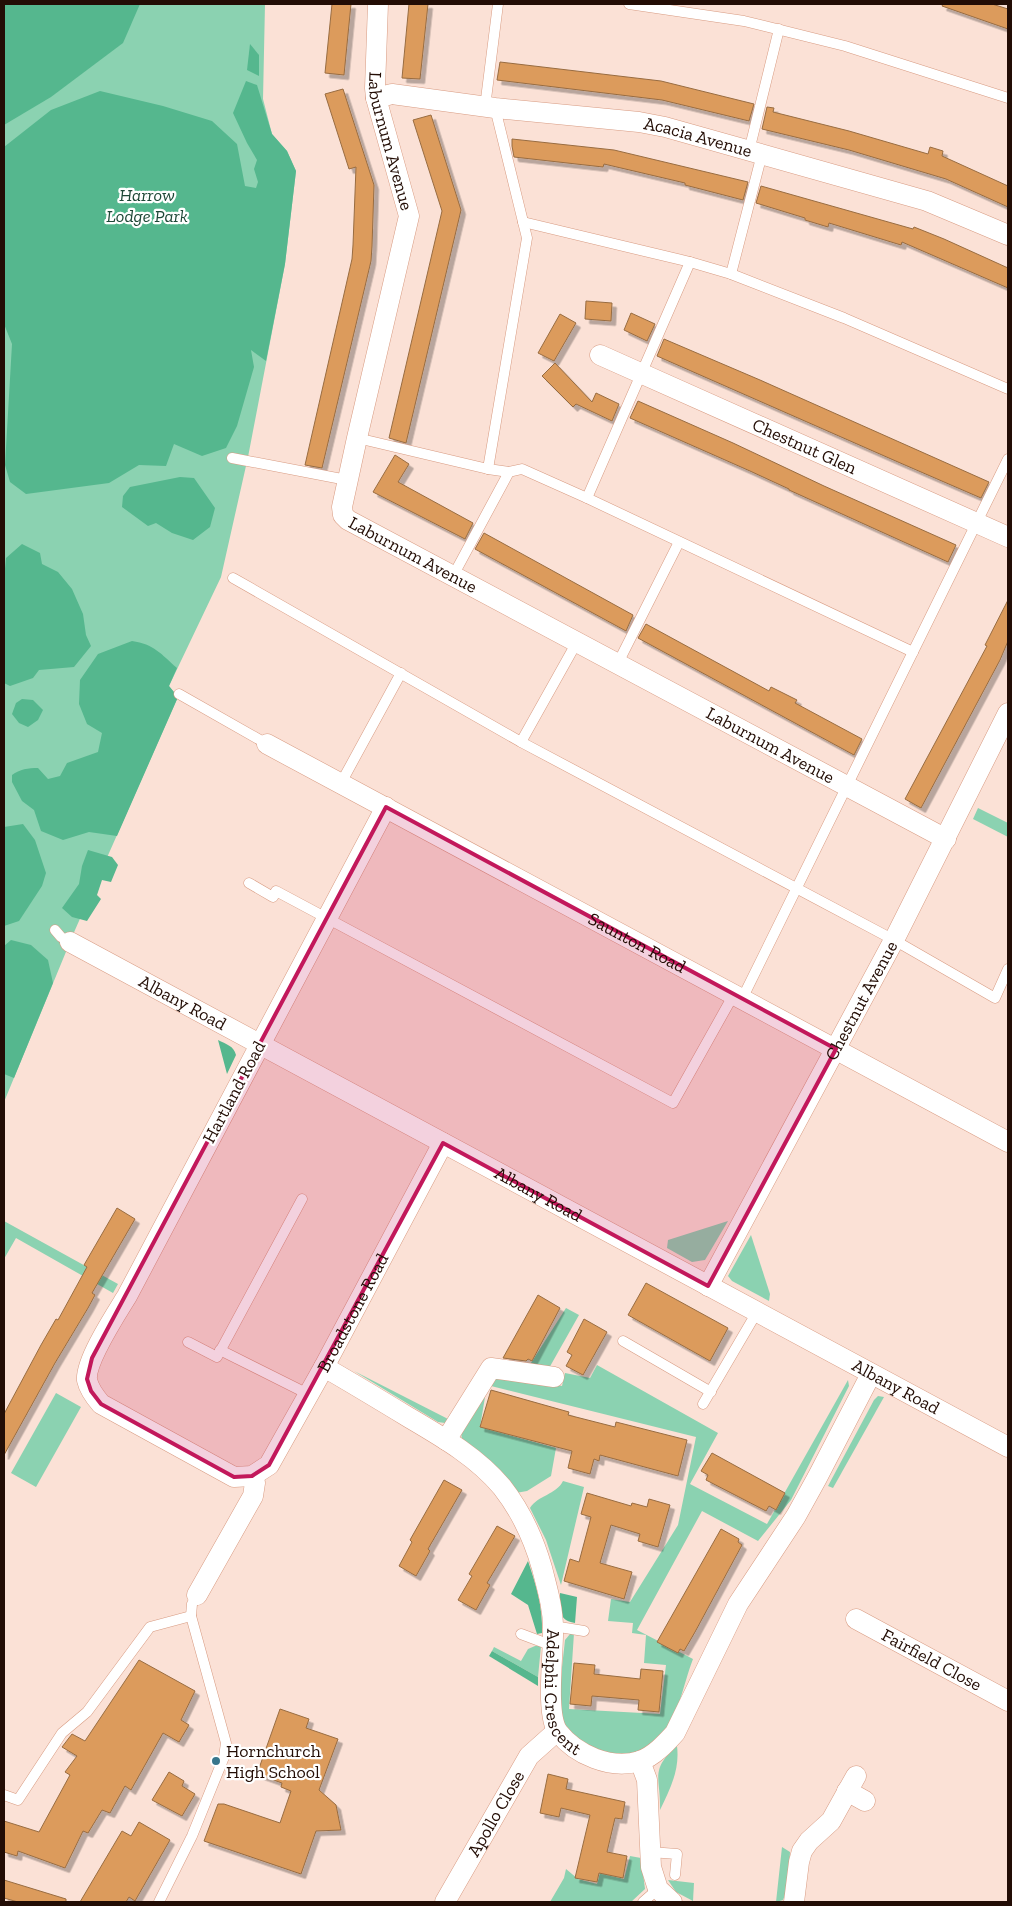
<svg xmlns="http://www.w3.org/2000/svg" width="1012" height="1906" font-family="'Zilla Slab',serif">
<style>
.green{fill:#8bd2b1}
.forest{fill:#55b78e}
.building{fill:#dc9b5c;stroke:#986c41;filter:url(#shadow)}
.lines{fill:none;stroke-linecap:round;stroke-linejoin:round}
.service-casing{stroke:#d89b82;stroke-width:11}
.minor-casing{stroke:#d89b82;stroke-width:21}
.service{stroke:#fff;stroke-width:10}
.minor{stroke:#fff;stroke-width:20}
.marked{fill:#c2185b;fill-opacity:0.2;stroke:#c2185b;stroke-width:4;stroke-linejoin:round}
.poi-dot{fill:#38768c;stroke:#fff;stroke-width:2}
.labels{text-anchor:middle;stroke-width:4.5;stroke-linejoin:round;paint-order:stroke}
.street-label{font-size:18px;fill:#230d05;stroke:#fff}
.park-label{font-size:18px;font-style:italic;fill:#1d4736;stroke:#fff}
.poi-label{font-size:18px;fill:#230d05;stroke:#fff;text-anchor:start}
</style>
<defs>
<filter id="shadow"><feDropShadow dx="4.5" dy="4.5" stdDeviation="0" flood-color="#0004"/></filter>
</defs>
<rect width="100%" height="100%" fill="#fbe1d6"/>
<g class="green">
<path d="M4,4H265L263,99L272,134L287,151L296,171L285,264L248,457L221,577L169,686L178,697L75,930L4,1102Z"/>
<path d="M978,808L1008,823V837L973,819Z"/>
<path d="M4,1221L118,1284L113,1293L16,1238L4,1259Z"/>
<path d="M728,1221L705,1260L692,1262L667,1248L668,1240Z"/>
<path d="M751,1235L770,1294L769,1301L732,1281L728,1276Z"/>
<path d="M566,1308L579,1315L548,1370L529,1366Z"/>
<path d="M597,1365L718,1433L690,1484L767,1524L848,1380L849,1386L791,1500L758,1541L702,1511L637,1630L693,1659C683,1685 678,1719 660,1741C635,1770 576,1761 563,1724C556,1706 563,1661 565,1640L570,1634L574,1633L569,1709L660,1714L666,1665L644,1663L646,1635L632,1633L633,1623L608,1621L611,1599L630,1602L678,1525L696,1437L487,1385L480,1427L556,1448L551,1476L527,1491L510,1494L484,1456L462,1439L461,1433L462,1425L494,1374L562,1386L565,1373L590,1378Z"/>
<path d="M354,1371L450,1420L445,1423L438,1422Z"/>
<path d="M56,1393L81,1407L36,1487L11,1473Z"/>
<path d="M878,1396L884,1397L833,1488L828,1486L874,1400Z"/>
<path d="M563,1481L584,1487L561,1585L546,1540L530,1508C538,1495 556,1495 563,1481Z"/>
<path d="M535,1646H541L538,1677L492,1651L494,1647L521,1661L528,1649Z"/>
<path d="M677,1746C680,1770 670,1789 660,1810C661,1778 649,1770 677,1746Z"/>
<path d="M782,1847L790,1852C789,1868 790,1886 783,1900L776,1902Z"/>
<path d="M630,1856L641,1858L645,1889L631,1902H550L564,1878L566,1869L578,1879L597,1884L600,1873L624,1879Z"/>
<path d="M668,1880L694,1883L693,1901L676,1892Z"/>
</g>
<g class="forest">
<path d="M4,4H140L123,43L51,97L4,125Z"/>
<path d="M250,44L259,55V76L247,70Z"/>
<path d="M246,81L257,85L272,134L287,151L296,171L285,264L266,361L251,350L254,367L237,426L226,448L202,456L174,444L166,466L139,465L109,483L26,494L10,482L5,465L12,344L4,324V147L51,110L100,91L163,106L212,121L237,144L245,186L256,188L258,182L254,169L257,160L247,143L233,113Z"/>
<path d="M180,477L194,478L215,508L210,527L193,540L172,533L156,523L148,526L122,507L123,496L130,487Z"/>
<path d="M22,544L40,553L42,564L58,572L72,589L83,614L86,635L91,646L74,667L39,670L33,678L10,686L4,683V579L6,558Z"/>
<path d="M132,641C154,644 161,654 177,668L169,686L178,697L117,836L89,832L63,840L41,831L34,810L22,801L12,782V775C20,769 28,768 38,768L48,779L60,776L67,763L98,752L102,733L87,724L79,704L80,680L98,654Z"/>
<path d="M22,699L33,700L43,710L38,720L28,727L19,723L12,714L16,703Z"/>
<path d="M23,824L35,840L46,873L42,886L19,921L4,926V827Z"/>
<path d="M88,850L112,857L118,865L111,882L102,880L97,895L101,899L87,921L72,917L62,908L79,884L82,866Z"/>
<path d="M11,940L31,945L48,960L53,983L14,1078L4,1074V946Z"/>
<path d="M218,1040C226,1044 234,1046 236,1055L227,1074Z"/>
<path d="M528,1561C536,1585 543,1607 542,1633L537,1634L528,1605L511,1594Z"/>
<path d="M560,1593L577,1597L575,1623C557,1620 560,1608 560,1593Z"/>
<path d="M492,1651L538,1677V1686L489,1656Z"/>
</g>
<g class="building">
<path d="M332,4H351L344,75L325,73Z"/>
<path d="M409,4H428L420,79L402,78Z"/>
<path d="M943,4H992L1008,9V29L942,6Z"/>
<path d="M500,62L661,81L754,104L749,121L662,100L497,80Z"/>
<path d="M343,89L374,185L372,246L371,261L322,468L305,465L352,259L353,245L356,167L349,169L325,94Z"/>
<path d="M767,107L774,108L773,112L849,131L928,154L930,147L943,151L942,156L1008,186V207L946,179L849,150L762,129Z"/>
<path d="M431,115L461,210L406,443L389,438L442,211L413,120Z"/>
<path d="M512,139L614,150L748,182L743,200L685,185V183L604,164L603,167L514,157L512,146Z"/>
<path d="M761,186L913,229L914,227L944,239L1008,268V288L902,242L901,245L829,223L828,227L805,220V218L756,203Z"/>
<path d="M586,301L612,303L611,321L585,319Z"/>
<path d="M631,313L655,324L647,341L624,330Z"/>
<path d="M560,314L576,323L554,361L538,353Z"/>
<path d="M664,339L760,380L989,482L981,498L898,462L657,356Z"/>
<path d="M555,363L592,402L596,393L619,404L612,421L576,404L573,407L542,376Z"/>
<path d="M638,401L733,443L824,486L956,545L948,562L789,490V489L750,471L630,418Z"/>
<path d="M395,455L409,464L398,482L473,523L465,539L373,492Z"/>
<path d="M484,533L633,615L626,631L475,549Z"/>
<path d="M1008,600V641L1000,660L921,808L905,799L987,646L985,645Z"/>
<path d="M646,624L769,691L771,687L797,700L795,703L862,739L854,755L638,638Z"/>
<path d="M117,1208L135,1219L92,1293L95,1295L88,1308L55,1363L4,1455V1414L41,1345L56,1319L58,1320L87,1267L84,1265Z"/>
<path d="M646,1283L728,1328L710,1361L628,1315Z"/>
<path d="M538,1295L560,1308L532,1361L528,1359L526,1361L503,1358Z"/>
<path d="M584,1319L607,1332L583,1375L566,1366L572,1355L567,1352Z"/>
<path d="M491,1390L569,1412L568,1415L615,1427L616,1422L687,1440L678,1476L600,1455L599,1461L594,1459L590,1474L568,1468L572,1451L480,1427Z"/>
<path d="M712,1453L785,1493L776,1510L769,1506L766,1511L706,1480L708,1475L701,1471Z"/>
<path d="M444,1480L462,1490L428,1549L430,1551L416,1576L399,1566L412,1542L410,1540Z"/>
<path d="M587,1493L631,1506L632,1503L647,1507L649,1499L670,1505L658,1547L638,1541L640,1534L611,1525L600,1563L632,1572L624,1599L564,1581L570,1559L579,1562L591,1517L581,1514Z"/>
<path d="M497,1526L515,1536L487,1583L490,1585L476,1610L458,1600L472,1576L469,1574Z"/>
<path d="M721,1529L739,1539L738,1542L742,1545L695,1632L684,1651L680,1649L678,1653L657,1642Z"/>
<path d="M139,1660L195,1691L181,1720L189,1725L179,1742L163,1733L131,1790L125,1786L110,1813L102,1810L88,1833L83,1831L65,1868L18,1851L17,1856L4,1852V1821L39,1832L70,1775L65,1772L77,1756L62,1747L72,1734L85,1741Z"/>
<path d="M574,1663L595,1665L594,1674L640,1679L641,1669L663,1671L659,1712L638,1710L639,1700L592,1696L591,1706L570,1704Z"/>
<path d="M280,1709L309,1719L306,1728L338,1739L319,1790L336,1805L341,1830L316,1831L301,1874L204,1841L218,1804H224L280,1823L291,1791L281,1787L282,1783L257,1774Z"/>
<path d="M169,1772L184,1781L182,1786L195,1794L182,1816L152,1800Z"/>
<path d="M548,1774L568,1779L566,1789L625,1802L622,1819L615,1818L607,1852L627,1856L623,1878L599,1873L597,1882L575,1878L590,1815L561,1808L559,1817L540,1813Z"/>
<path d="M139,1822L170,1840L135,1901L129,1897L126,1902H80L122,1831L131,1836Z"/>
<path d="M4,1880L66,1899V1902H18L4,1898Z"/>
</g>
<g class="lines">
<defs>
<g id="service">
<path d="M629,4L744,21L845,46L1008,98"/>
<path d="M485,107L498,4"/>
<path d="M495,108L527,238L488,469L509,472L522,469L587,498L913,652"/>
<path d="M749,151L779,29"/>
<path d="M523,222L690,262L731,274L844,318L1008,389"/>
<path d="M731,274L762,154"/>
<path d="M357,438L488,469"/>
<path d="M232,458L347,480"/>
<path d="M587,498L690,262"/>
<path d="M453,576L509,472"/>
<path d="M233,578L521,742L894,940L995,998L1008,969"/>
<path d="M618,663L679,542"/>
<path d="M179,694L267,744"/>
<path d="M521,742L577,642"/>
<path d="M341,783L401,673"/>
<path d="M249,883L273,897L276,891L673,1103L734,994"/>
<path d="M55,930L61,937L70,942"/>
<path d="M742,999L1008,459"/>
<path d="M623,1341L711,1392"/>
<path d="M188,1342L217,1357L302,1199"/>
<path d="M220,1350L308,1394"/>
<path d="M703,1404L757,1312"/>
<path d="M553,1626L584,1631"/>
<path d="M521,1634L553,1646"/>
<path d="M4,1795L18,1800L62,1733L87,1712L150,1627L191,1616"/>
<path d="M650,1852L677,1854L675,1875"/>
<path d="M159,1902L192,1836L224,1757L226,1743L223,1732L191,1616L192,1604L197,1595"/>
<path d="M643,1902L658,1889"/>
</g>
<g id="minor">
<path id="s1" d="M378,4L375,88L376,98L409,216L357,438L342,507L343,515L348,520L946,839"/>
<path id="s2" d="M376,98L392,94L495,108L639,122L665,127L927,201L1008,235"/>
<path id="s3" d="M600,355L1008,537"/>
<path id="s4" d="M267,744L1008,1142"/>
<path id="s5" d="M386,807L127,1296C116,1314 85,1361 87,1380C89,1389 95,1397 101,1404L234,1477L252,1476L269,1465L324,1367L443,1143"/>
<path id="s6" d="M70,942L1008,1447"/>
<path id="s7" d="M708,1286L894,940L1008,713"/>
<path id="s8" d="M324,1367C352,1383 380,1400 408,1417C442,1437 477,1457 502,1487C520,1510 534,1540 542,1568C547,1588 553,1607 553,1628C554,1651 545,1714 558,1732C576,1755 611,1770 640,1761C654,1756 665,1744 675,1733L738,1604L796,1516L817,1478L871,1374"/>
<path d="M446,1440L491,1368L554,1377"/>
<path d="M197,1595L253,1496L255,1483L252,1476"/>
<path id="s9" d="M856,1619L1008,1701"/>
<path d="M640,1761L647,1780L651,1867L658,1889L672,1902"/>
<path d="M847,1791L865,1801"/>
<path id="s10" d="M445,1902L529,1756L557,1731"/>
<path d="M794,1902L799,1862L802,1851L809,1841L831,1821L856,1776"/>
</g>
</defs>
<use href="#service" class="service-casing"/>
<use href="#minor" class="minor-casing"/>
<use href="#service" class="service"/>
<use href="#minor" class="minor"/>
</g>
<path class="marked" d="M386,807L836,1049L708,1286L443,1143L269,1465L252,1476L234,1477L101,1404L91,1391L87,1379L92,1358Z"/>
<circle class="poi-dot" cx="216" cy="1761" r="5"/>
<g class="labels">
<g class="street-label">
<text dy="6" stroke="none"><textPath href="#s2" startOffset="326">Acacia Avenue</textPath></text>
<text dy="6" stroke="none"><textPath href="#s1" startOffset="139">Laburnum Avenue</textPath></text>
<text dy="6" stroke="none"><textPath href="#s3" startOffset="224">Chestnut Glen</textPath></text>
<text dy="6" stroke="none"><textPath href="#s1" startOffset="604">Laburnum Avenue</textPath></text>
<text dy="6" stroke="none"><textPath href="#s1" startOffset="1009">Laburnum Avenue</textPath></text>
<text dy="6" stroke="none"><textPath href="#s4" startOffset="420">Saunton Road</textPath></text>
<text dy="6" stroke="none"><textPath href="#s7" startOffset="324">Chestnut Avenue</textPath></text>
<text dy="6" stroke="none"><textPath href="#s6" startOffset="128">Albany Road</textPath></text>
<text transform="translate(234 1092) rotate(-62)" y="6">Hartland Road</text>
<text dy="6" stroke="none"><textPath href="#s6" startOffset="532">Albany Road</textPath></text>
<text dy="6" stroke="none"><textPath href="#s5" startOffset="1039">Broadstone Road</textPath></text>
<text dy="6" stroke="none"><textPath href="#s6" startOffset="938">Albany Road</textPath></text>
<text dy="6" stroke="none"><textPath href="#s9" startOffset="86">Fairfield Close</textPath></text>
<text dy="6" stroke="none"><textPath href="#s8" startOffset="435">Adelphi Crescent</textPath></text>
<text dy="6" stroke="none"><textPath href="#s10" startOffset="102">Apollo Close</textPath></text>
</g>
<g class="park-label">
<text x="147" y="201">Harrow<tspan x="147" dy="21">Lodge Park</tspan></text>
</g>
<g class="poi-label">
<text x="226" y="1757">Hornchurch<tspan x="226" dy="21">High School</tspan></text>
</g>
</g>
<rect width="1012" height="1906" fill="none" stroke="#230d05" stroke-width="10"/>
</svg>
